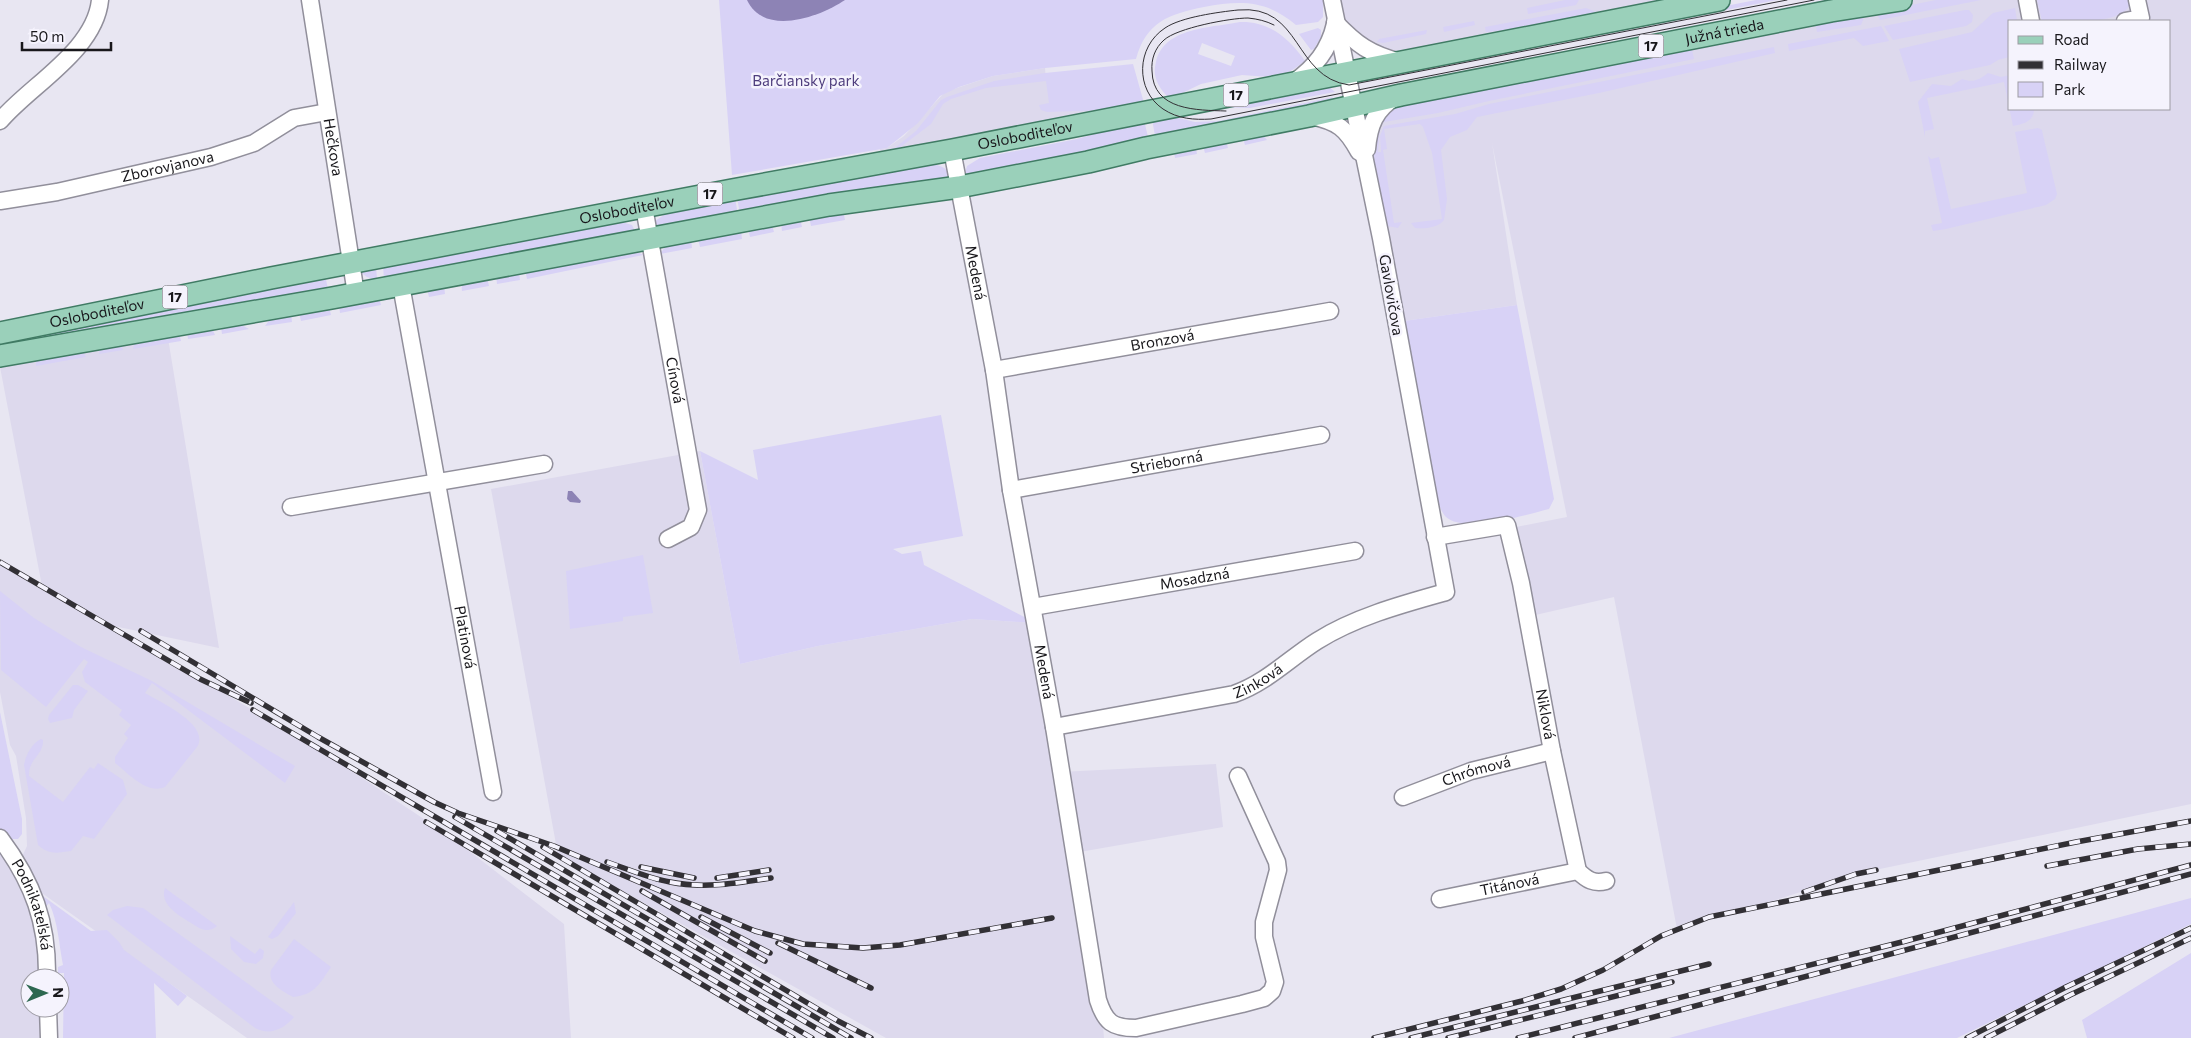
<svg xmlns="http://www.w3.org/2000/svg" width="2191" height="1038" font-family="Commissioner,sans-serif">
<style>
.built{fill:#ddd9ed;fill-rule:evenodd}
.green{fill:#d8d2f6;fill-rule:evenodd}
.water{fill:#8d83b5}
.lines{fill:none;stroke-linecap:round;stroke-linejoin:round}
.minor-casing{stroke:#918f9b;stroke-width:19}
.major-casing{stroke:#407b64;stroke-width:24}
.minor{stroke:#fff;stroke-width:16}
.major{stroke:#9ad0ba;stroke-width:21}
.tram{stroke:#323035;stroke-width:1}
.rail-casing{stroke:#323035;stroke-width:5.5}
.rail{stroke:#f5f3fd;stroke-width:4;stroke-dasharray:11;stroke-linecap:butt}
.labels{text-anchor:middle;stroke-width:5;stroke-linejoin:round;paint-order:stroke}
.shield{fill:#f5f3fd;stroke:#5a595f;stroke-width:1}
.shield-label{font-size:14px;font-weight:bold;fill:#18171b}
.street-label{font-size:15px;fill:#18171b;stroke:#f5f3fd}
.park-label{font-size:15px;fill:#4e3d7d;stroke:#f5f3fd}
</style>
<rect width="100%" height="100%" fill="#e8e6f2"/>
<g class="built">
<path d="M1332,0H1719L1402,63L1359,45Z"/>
<path d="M1901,0H2191V804L1856,874L1748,909L1709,917L1677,929L1614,597L1531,616L1511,528L1567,517L1492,143L1517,305L1404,321L1368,141L1373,120ZM2010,21H2170V109H2010Z"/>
<path d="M1045,68L1046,81L1118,107L883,163L880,149L887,148L904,136L945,92L993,76Z"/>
<path d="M166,326L219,648L109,625L317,748L451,837L564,924L571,1038H247L29,884L47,978H30V1008H48L49,1038H0V838L19,863L27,846L26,818L16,756L10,745L0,692V562L42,586L0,367V356Z"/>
<path d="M700,451L740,664L818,646L972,619L1036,623L1061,772L1216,764L1223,827L1074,853L1102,1014L1104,1038H886L558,855L491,489Z"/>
</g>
<g class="green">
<path d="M719,0H1323V17L1318,22L1296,25C1267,0 1241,0 1204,7C1169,14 1146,22 1136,59L1045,68L993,76L959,87L940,96L918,123L887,148L732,175Z"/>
<path d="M1565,0H1579L1576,5L1528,14L1527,8Z"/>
<path d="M1756,0H1777L1374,79L1389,72Z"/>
<path d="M1826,0H1856L1377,91L1375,89Z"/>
<path d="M1936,0H1981L1880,20L1876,12Z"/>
<path d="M2037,0H2131C2128,27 2063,21 2042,21Z"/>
<path d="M1586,8L1599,13L1564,23L1486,32L1485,27Z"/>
<path d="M2015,8L2017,21H2010V59L2009,57L1998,60L1990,65L1910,82L1899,49L1972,32L1993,13Z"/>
<path d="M1965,10H1969L1973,15L1972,22L1966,26L1893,40L1884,26Z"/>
<path d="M1866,13L1861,25L1817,32L1815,21Z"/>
<path d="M1474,21L1475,25L1444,32L1443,27Z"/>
<path d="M1240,22C1269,21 1289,38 1305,61L1294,69L1283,75L1269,77L1242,75L1201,84L1176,96L1168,97C1158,87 1152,76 1156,62C1164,27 1211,28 1240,22ZM1202,43L1235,56L1231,66L1198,54Z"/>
<path d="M1881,26L1889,41L1863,46L1854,38L1789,51L1788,44Z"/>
<path d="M1318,28L1321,30V37L1314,49L1311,50L1299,34Z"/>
<path d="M1427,30L1426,34L1383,43L1377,42L1379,39Z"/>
<path d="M1691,45L1694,59L1489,101L1438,113L1378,123L1381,118L1398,104Z"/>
<path d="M1774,47L1775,53L1599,93L1477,117L1467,130L1450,137L1441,150L1447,199L1444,220C1438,228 1424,229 1415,228L1411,223L1442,219L1432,153L1423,127L1420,124L1384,129L1387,149L1383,150L1394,223L1402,222L1398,228L1387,226L1375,167L1373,143L1380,127L1378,152H1381L1380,136L1384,126L1455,114L1489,104Z"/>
<path d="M1133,64L1144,103L1108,110L1047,112L1041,110L1039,105L1049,103L1046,81L986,88L951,99L943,104L931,124L894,152L891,151L916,131L941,100L947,97L994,81L1045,73Z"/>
<path d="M1988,73L2001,77L2010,75V109H2034C2034,121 2024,124 2013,126L2004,82L1927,98L1934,129L1925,131V137L1918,102L1932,84L1951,86L1962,79C1973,83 1979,80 1988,73Z"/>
<path d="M1328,86L1335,92L1250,108L1216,107Z"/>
<path d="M1333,97L1328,102L1155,136L1152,119L1174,117L1195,122L1218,121Z"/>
<path d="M1144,120L1148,137L1082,156L967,175L965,173L967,166L980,158L1077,139Z"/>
<path d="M2038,128L2042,130L2043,135L2057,194L2055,199L2046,205L1946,229L1933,231L1931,225L1942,223L1928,156L1931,159L1939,157L1951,209L2027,193L2015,132Z"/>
<path d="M1262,134L1267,140L1245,145L1243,138Z"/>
<path d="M1226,141L1228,148L1205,153L1203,146Z"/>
<path d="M1196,148L1197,154L1175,158L1174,152Z"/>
<path d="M929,163C937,165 949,167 951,177L740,214L737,198Z"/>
<path d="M735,198L738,215L655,228V221L670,211Z"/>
<path d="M843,210L845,220L811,226L809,216Z"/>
<path d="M800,218L802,227L782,231L781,223Z"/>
<path d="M618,221L632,225L635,231L384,281L383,264Z"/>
<path d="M772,225L774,232L750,237L748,228Z"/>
<path d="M741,230L742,239L700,247L698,239Z"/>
<path d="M691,238L692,248L660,254L667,244Z"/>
<path d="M636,251L643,255L527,279L525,269Z"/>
<path d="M376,265L377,280L367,277L360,272L362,268Z"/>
<path d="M519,271L520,280L497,284L496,275Z"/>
<path d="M325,275L328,289L0,349V339Z"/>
<path d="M487,277L489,286L462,291L461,281Z"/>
<path d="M444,285L445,294L429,297L427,289Z"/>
<path d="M379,297L381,305L340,313L339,304Z"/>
<path d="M1517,305L1554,499L1549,509C1525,515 1466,534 1446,517C1442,513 1439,505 1437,500L1404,321Z"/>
<path d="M329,306L331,315L301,321L299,312Z"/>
<path d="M291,313L292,322L265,326L271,318Z"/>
<path d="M238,323L249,329L222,334L221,327Z"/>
<path d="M212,328L215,335L188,339L187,331Z"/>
<path d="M179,332L181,341L133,349L135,342Z"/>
<path d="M121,345L123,350L99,354L100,349Z"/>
<path d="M83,352L86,357L36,366V360Z"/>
<path d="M941,415L963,536L893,549L902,554L921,551L924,565L1036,623L972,619L818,646L740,664L700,451L758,480L753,450Z"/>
<path d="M643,555L653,613L623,617V621L570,629L566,571Z"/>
<path d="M0,591L34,618L81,647L152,681L295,766L285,783L152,683L145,693C160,702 211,725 197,747L165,787C147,795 128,773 115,763V757L128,738L124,734L131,725L119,715L122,710L85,682L82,672L88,662L84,659L46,707L1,670Z"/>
<path d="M73,685H78L88,691L74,710L72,718L50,723L48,719L49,715Z"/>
<path d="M0,712L22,819V834L18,839H7L0,831Z"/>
<path d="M41,739L43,740C44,755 28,759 29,776L63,802L90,767L94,769L98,763L123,780L127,794L94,839L83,836L71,851C57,853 49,855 38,845L24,765C26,755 31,744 41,739Z"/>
<path d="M165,888L217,926C212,931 205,931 199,928C186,919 158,907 165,888Z"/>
<path d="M36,891L91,931L107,930L119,942L124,950L187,996L178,1006L154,983L156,1038H63L64,973H58V967L63,965C59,945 58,921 49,903L43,910Z"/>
<path d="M2191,898V924L1957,1038H1669Z"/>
<path d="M294,902L296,913L278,936L272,939L268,937Z"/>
<path d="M127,906L143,908L294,1017C284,1029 270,1036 255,1028L107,915L113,910Z"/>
<path d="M230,936L255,954L260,948L264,951L263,958L256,964L244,962L231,949Z"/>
<path d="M294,939L331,967C320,983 315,995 293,997C282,991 267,983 271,970Z"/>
<path d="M2191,953V1038H2087L2082,1020Z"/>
</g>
<g class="water">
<path d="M747,0H845C820,17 764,37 747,0Z"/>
<path d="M568,491H572L581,501L580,503L570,502L567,499Z"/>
</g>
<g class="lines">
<defs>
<g id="minor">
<path id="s1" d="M310,0L356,294"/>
<path d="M2027,0L2031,21"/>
<path d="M2125,21L2141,18L2137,0"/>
<path d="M1335,22C1357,45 1370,54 1400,62"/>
<path d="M1294,82C1315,67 1329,50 1335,24"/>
<path d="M1311,116C1338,122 1346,128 1359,152"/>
<path d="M0,121C29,86 95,51 100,0"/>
<path d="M1367,149C1369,126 1375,109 1396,97"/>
<path id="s2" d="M952,150L994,370L1011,490L1054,727L1098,1000C1105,1022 1112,1028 1136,1028L1242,1004L1264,998L1272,991L1275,982L1264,937V922L1278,870L1277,862L1238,776"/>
<path id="s3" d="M0,201L57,192L211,157L254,143L294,118L327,112"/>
<path id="s4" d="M644,207L698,510L691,527L668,539"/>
<path id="s5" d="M401,285L493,792"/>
<path id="s6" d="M994,370L1330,311"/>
<path id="s7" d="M1011,490L1321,435"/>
<path d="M291,507L544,464"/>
<path id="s8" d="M1435,537L1507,525L1521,583L1552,751L1578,871C1587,880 1594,884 1606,881"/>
<path id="s9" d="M1033,607L1355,551"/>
<path id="s10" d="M1054,727L1234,694C1266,683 1290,658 1317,641C1355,617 1403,604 1446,592L1381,238L1332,0"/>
<path id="s11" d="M1403,797L1471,771L1552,751"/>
<path id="s12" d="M0,838C33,882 48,923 47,978"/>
<path id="s13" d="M1440,899L1578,871"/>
<path d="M48,1008L49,1038"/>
</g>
<g id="major">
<path id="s14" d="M0,333L271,278L732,190L952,150L1719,0"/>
<path id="s15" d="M0,356L332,298L829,205L959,187L1088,162L1146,148L1309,116L1401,95L1831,11L1901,0"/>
</g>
</defs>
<use href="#minor" class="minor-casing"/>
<use href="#major" class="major-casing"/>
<use href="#minor" class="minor"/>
<use href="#major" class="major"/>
<g class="tram">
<path d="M1787,0L1349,85C1293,77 1302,4 1238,10C1219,12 1181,17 1165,28C1136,47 1135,90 1163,109C1178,119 1194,120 1211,119L1814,0"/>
<path d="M1226,111C1197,110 1153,111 1152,71C1151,59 1155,48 1164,40C1177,28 1230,18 1248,18C1258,19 1266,21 1274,25"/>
</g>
<defs>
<g id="rail">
<path d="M0,562L200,679L251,703"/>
<path d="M141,631L318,737L434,802L458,813L554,846L755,931L803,944L863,948L900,945L1052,918"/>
<path d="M253,710L812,1038"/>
<path d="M455,817L833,1038"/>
<path d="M426,822L793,1038"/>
<path d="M497,831L851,1038"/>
<path d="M543,847L838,1021L871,1038"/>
<path d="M607,862C628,869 648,878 670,882C704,889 737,883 771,878"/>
<path d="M2047,866L2138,849L2191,844"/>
<path d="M641,867L694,878"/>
<path d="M717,878L769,870"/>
<path d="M642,891L765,961"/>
<path d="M1804,892L1856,874L1876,870"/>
<path d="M701,917L770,953"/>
<path d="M778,943L871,988"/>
<path d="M1374,1038L1522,1001L1561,989L1603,970L1661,936L1709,917L2076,842L2191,821"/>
<path d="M1411,1038L1709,964"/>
<path d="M1448,1038L1672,982"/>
<path d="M1518,1038L1902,942L2191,865"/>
<path d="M1575,1038L2191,874"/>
<path d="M1967,1038L2066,987L2191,928"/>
<path d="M1986,1038L2070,995L2191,938"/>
</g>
</defs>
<use href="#rail" class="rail-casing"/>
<use href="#rail" class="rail"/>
</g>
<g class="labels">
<g class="shield">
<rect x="1638.5" y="34.5" width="25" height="23" rx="4"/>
<rect x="1223.5" y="83.5" width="25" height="23" rx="4"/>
<rect x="697.5" y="182.5" width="25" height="23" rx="4"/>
<rect x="162.5" y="285.5" width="25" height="23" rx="4"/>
</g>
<g class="shield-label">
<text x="1651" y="51">17</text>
<text x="1236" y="100">17</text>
<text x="710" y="199">17</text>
<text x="175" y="302">17</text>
</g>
<g class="street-label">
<text dy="5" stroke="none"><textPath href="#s15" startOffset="1755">Južná trieda</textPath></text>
<text dy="5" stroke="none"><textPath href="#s14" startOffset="1044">Osloboditeľov</textPath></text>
<text dy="5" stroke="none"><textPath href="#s1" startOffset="149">Hečkova</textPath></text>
<text dy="5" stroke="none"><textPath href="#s3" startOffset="171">Zborovjanova</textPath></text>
<text dy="5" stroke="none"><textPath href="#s14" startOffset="639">Osloboditeľov</textPath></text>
<text dy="5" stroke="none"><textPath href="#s2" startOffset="125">Medená</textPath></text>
<text transform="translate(1391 295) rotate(80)" y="5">Gavlovičova</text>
<text dy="5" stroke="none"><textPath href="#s14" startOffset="99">Osloboditeľov</textPath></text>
<text dy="5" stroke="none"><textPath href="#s6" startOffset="171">Bronzová</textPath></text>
<text dy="5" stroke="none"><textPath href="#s4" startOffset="176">Cínová</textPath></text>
<text dy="5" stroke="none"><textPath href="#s7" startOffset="158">Strieborná</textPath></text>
<text dy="5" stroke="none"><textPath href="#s9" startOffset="164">Mosadzná</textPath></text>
<text dy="5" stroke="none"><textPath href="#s5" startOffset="358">Platinová</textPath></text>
<text dy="5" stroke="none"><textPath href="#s2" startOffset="530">Medená</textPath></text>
<text dy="5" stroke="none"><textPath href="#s10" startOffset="210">Zinková</textPath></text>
<text dy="5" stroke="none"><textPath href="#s8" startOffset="266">Niklová</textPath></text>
<text dy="5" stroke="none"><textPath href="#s11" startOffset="78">Chrómová</textPath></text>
<text dy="5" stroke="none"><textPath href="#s13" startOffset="71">Titánová</textPath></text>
<text dy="5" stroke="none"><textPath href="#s12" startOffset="75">Podnikateľská</textPath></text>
</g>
<g class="park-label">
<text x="806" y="86">Barčiansky park</text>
</g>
</g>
<rect x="2008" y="20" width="162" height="90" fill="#f5f3fd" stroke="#9d9ba3"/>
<rect x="2018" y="36" width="25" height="8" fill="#9ad0ba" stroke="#9d9ba3"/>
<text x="2054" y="45" font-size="15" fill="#18171b">Road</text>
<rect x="2018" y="61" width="25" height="8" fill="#323035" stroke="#9d9ba3"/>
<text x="2054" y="70" font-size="15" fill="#18171b">Railway</text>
<rect x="2018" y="82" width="25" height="15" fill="#d8d2f6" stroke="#9d9ba3"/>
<text x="2054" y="95" font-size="15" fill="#18171b">Park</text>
<g transform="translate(45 993) rotate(89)"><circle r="24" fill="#f5f3fd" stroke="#9d9ba3"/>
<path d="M0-4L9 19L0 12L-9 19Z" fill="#2d6750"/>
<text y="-8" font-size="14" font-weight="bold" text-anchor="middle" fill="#18171b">N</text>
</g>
<path d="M22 42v8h89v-8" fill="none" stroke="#18171b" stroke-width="2.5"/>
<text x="30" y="42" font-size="15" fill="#18171b" stroke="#f5f3fd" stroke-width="4" paint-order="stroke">50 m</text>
</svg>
